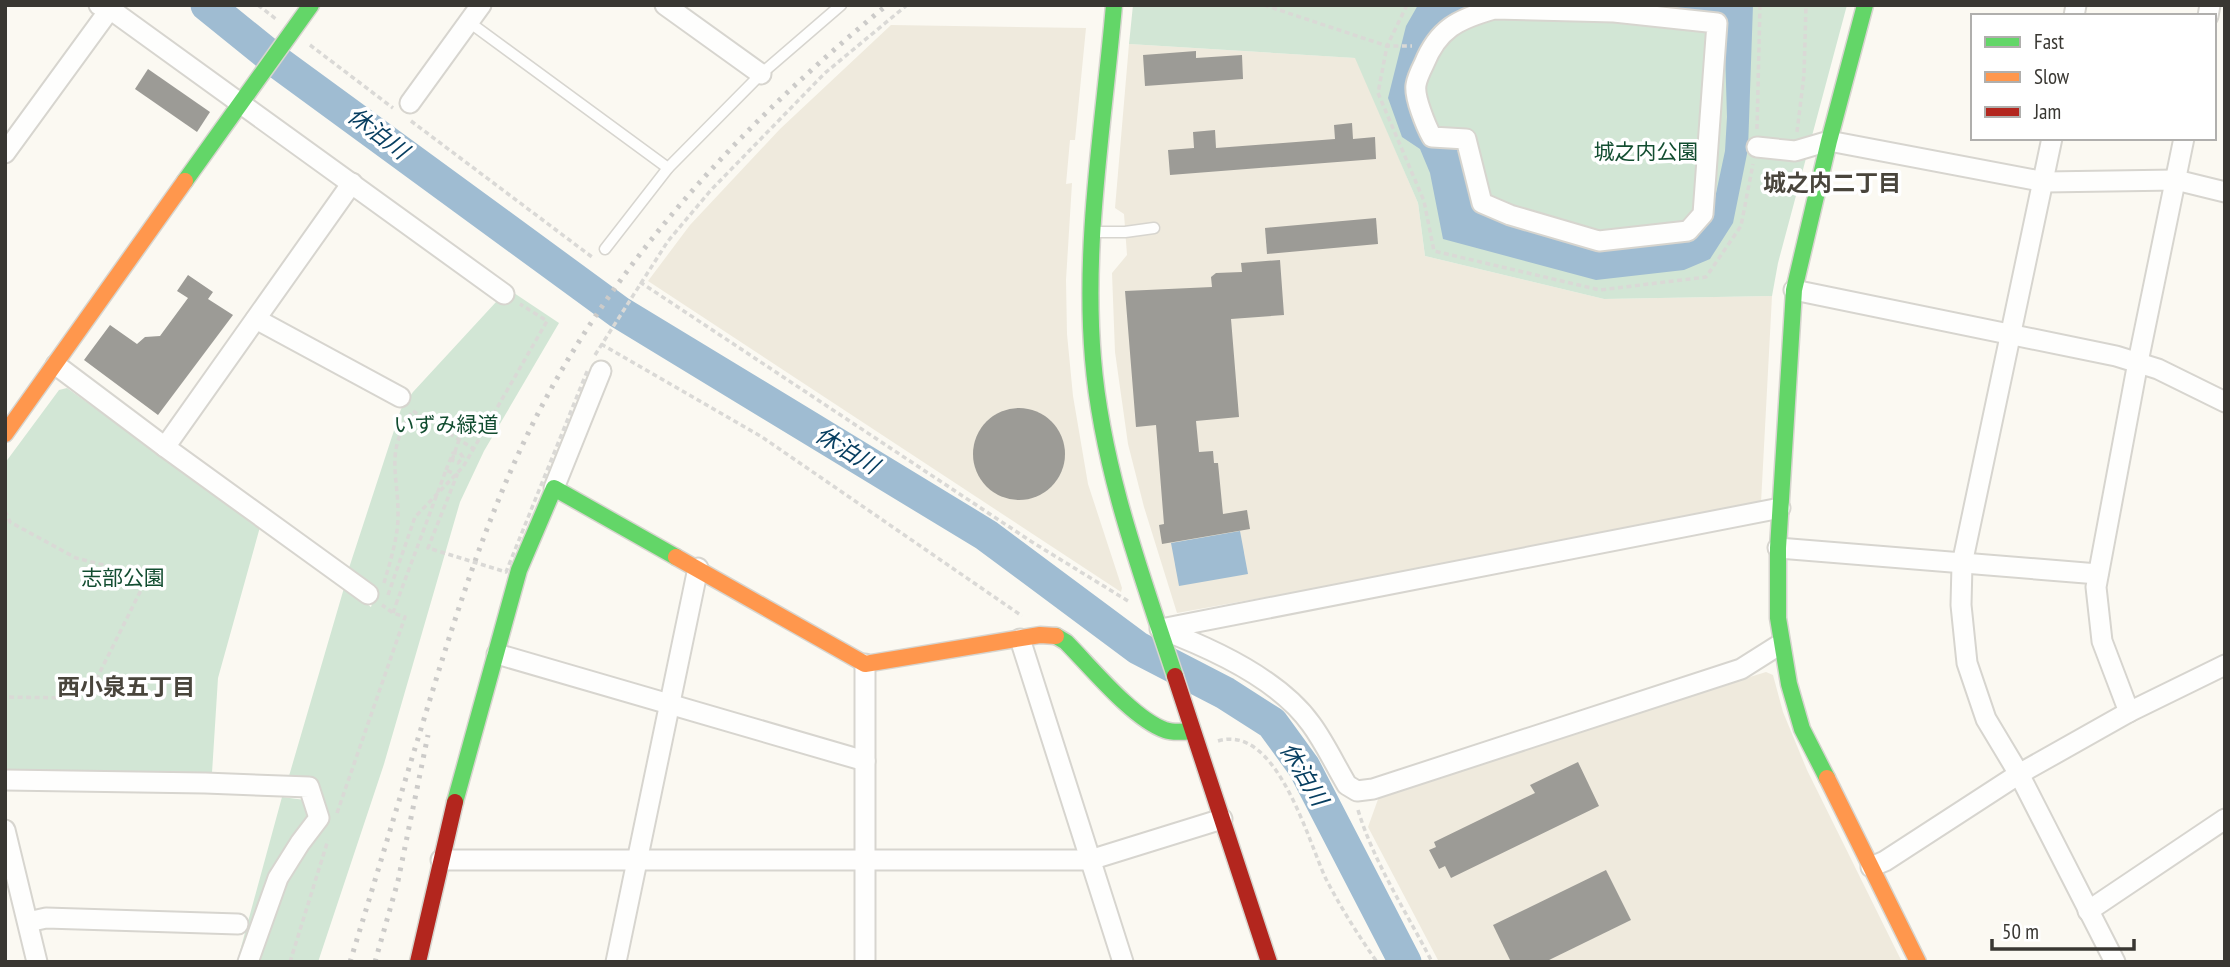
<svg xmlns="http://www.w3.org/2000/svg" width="2230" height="967" font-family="'PT Sans Narrow','Noto Sans JP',sans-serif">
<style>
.built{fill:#efeadd}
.green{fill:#d2e6d5}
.water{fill:#9fbcd2}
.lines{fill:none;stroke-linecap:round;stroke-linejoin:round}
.river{stroke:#9fbcd2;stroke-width:33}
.building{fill:#9c9b96}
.lane-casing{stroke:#d7d5cf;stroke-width:13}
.street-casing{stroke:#d7d5cf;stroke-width:23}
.fast-casing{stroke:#d7d5cf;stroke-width:19}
.slow-casing{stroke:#d7d5cf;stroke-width:19}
.jam-casing{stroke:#d7d5cf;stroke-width:19}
.path{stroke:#dad9d6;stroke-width:3.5;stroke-dasharray:5 3.5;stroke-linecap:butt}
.lane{stroke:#fefefd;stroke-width:10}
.street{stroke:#fefefd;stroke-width:19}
.fast{stroke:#63d668;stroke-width:16}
.slow{stroke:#ff974d;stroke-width:16}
.jam{stroke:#b3261e;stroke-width:16}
.rail{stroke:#cccbc9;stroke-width:5;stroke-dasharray:3.5 7;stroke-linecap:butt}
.path-bridge{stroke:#dad9d6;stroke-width:3.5;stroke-dasharray:5 3.5;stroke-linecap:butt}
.labels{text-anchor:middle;stroke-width:7;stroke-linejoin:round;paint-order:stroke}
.park-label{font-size:21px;fill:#124d30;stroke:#fff}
.water-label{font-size:23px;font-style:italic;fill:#083f61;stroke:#fff}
.neighbourhood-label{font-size:23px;font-weight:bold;fill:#49453c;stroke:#fff}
</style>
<rect width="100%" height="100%" fill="#fbf9f2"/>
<g class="built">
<path d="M891,25L1086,28L1075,140H1070L1066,184L1072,183L1066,280L1067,334L1073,396L1088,484L1122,588L1121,592L648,281L690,225L780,129Z"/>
<path d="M1129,44L1356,58L1418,203L1425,256L1604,299L1772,296L1761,503L1429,568L1177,613L1144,507L1128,444L1115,352L1112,273L1127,255L1124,214L1115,208Z"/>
<path d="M1766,672L1773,675L1783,712L1807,770L1902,962H1439L1368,827L1381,791Z"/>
</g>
<g class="green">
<path d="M1133,5H1847L1778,263L1772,296L1604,299L1425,256L1418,203L1355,58L1129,44Z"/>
<path d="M508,289L559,323L484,451L460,502L384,764L318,962H237L282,797L305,800L311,780L289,776L344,588L371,607L377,587L349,568L401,409L413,392Z"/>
<path d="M67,388L260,527L218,678L212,773L8,772L5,761V463L59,390Z"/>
</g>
<g class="water">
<path d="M1418,5H1478L1429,36L1418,128L1463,144L1479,208L1597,248L1711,217L1725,151L1727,117L1724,17L1618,5H1753L1748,149L1733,223L1710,259L1684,270L1596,280L1443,239L1430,173L1420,149L1402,137L1388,98L1406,26Z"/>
<path d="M1240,531L1248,574L1179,586L1171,543Z"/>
</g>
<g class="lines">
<path class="river" d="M207,5L280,64L619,312L986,535L1138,648L1225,693L1272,723L1304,767L1405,962"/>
</g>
<g class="building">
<path d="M1196,51V58L1242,55L1243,79L1145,86L1143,55Z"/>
<path d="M148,69L210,112L197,132L135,89Z"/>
<path d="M1352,123L1353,139L1375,137L1376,159L1170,175L1168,150L1194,148L1193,132L1215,130L1216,148L1335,139L1334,125Z"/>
<path d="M1376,218L1378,244L1267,254L1265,228Z"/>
<path d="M1280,260L1284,315L1231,319L1239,417L1196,421L1199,452L1213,451L1214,463H1218L1223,514L1247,510L1250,529L1162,544L1159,525L1164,524L1156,425L1136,427L1125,291L1212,287L1211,277L1216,273L1242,272L1241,263Z"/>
<path d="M188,275L213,292L208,299L233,315L158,415L84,360L110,325L137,344L145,337L160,336L188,298L177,291Z"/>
<circle cx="1019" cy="454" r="46"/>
<path d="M1578,762L1599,806L1451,878L1445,866L1439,869L1429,850L1436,847L1434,842L1535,793L1530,785Z"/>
<path d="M1606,870L1631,920L1545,962H1511L1493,925Z"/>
</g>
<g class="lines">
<defs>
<g id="lane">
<path d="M469,22L668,168"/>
<path d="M1096,232H1125L1154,228"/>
<path d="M605,249L668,168L761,74L841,5"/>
</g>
<g id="street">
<path d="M99,5L110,9L504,294"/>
<path d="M665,5L761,74"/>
<path d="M1494,9L1614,12L1717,23L1703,214L1688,231L1599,241L1510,215L1482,203L1466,139L1432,137C1426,126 1414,97 1416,85C1417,78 1421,70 1424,64C1438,29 1458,19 1494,9Z"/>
<path d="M2074,16L2076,5"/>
<path d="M2208,16L2210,5"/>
<path d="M410,103L481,5"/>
<path d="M2052,138L1962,564L1961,605L1967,663L1986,719L2019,774L2115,962"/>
<path d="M1757,147L1795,151L1829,141L2045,182L2176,180L2225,192"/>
<path d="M5,153L110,9"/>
<path d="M1794,290L2116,356L2158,369L2225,402"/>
<path d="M256,319L400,397"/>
<path d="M56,365L165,447L368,594"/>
<path d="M165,447L352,183"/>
<path d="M554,488L601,371"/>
<path d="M1778,548L2098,574"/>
<path d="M1160,629C1211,648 1279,679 1311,724C1325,743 1335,765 1347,785L1357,791L1373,789L1741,669L1779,645"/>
<path d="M1161,629L1780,508"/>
<path d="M1020,639L1123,962"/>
<path d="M497,654L865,761"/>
<path d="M2129,712L2102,641L2096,587L2138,362L2184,138"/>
<path d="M5,780L205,783L309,787L319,818L300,843L278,878L248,962"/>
<path d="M5,830L37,962"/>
<path d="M441,860H1090L1222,819"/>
<path d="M1871,867L1885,861L2019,774L2129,712L2225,665"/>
<path d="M2088,911L2225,819"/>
<path d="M28,922L46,918L238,924"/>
<path d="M616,962L698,568"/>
<path d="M865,962V664"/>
</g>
<g id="fast">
<path d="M1114,5C1104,122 1083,241 1093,359C1102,468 1141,573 1175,676"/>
<path d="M185,181L311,5"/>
<path d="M1056,636L1066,642C1090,666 1133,719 1165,730C1173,733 1183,732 1192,731"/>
<path d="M1827,778L1802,729L1789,684L1778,618V548L1794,290L1829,141L1865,5"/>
<path d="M455,802L519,570L554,488L676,557"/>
</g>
<g id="slow">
<path d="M5,434L185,181"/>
<path d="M676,557L865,664L1040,635L1056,636"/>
<path d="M1827,778L1918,962"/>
</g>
<g id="jam">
<path d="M1175,676L1269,962"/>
<path d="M418,962L455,802"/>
</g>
</defs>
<use href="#lane" class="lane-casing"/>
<use href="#street" class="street-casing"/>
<use href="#fast" class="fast-casing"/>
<use href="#slow" class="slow-casing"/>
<use href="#jam" class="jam-casing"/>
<g class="path">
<path d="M258,5L276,19"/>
<path d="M1264,5L1387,46H1412"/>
<path d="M1407,5L1387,46L1378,93L1424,201L1434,251L1600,290L1706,277L1741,226L1753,164"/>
<path d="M310,45L393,108"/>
<path d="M411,121L592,257"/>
<path d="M1757,129L1760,5"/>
<path d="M1797,132L1804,75L1806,5"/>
<path d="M640,282L1032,542L1128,601"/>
<path d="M601,344L762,437L1022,616"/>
<path d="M595,355L668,241L711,190L825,73L907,5"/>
<path d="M413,411L474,449"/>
<path d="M452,460L459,440"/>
<path d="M5,511L10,522L76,558L148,576L98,676L73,698L5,697"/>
<path d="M384,583C390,562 397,541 398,519C399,474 384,454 412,412"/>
<path d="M388,595L415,517L463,467L547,321L520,304"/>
<path d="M393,613L396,604"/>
<path d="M1218,741C1277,723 1308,841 1326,879C1341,908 1358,935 1377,962"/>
<path d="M1358,810C1374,863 1407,913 1432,962"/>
<path d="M337,813L405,617L393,613L382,605"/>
<path d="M290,962L328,840"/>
</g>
<use href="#lane" class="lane"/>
<use href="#street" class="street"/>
<use href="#fast" class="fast"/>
<use href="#slow" class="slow"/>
<use href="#jam" class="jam"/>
<g class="rail">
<path d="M350,962C375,881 399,800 424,719C458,607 494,492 551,389C634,239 756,112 887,5"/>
<path d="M375,962L398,881L428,735"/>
</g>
<g class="path-bridge">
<path d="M446,470L453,453H460L463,457L458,463L452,460"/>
<path d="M396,604L446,470L457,475L428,548L506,572L588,369"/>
</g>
</g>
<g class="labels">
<g class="park-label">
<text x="1646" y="159">城之内公園</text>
<text x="446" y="432">いずみ緑道</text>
<text x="123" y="585">志部公園</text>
</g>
<g class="water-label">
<text transform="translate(378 133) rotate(37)" y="8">休泊川</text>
<text transform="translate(847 450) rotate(31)" y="8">休泊川</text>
<text transform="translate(1304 774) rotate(59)" y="8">休泊川</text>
</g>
<g class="neighbourhood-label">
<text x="1832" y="191">城之内二丁目</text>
<text x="126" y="695">西小泉五丁目</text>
</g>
</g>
<rect width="2230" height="967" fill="none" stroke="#393732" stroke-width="14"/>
<rect x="1971" y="14" width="245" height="126" fill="#ffffff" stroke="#b0afad" stroke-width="2"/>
<rect x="1985" y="37" width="35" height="10" fill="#63d668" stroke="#b0afad" stroke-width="2"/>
<text x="2034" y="49" font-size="21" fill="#393732">Fast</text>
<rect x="1985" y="72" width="35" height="10" fill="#ff974d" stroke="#b0afad" stroke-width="2"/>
<text x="2034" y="84" font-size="21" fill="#393732">Slow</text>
<rect x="1985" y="107" width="35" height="10" fill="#b3261e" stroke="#b0afad" stroke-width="2"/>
<text x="2034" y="119" font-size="21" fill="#393732">Jam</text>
<path d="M1992 939v10h142v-10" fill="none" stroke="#393732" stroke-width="3.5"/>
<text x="2002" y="939" font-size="21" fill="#393732" stroke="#ffffff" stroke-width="5" paint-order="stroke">50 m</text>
</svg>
